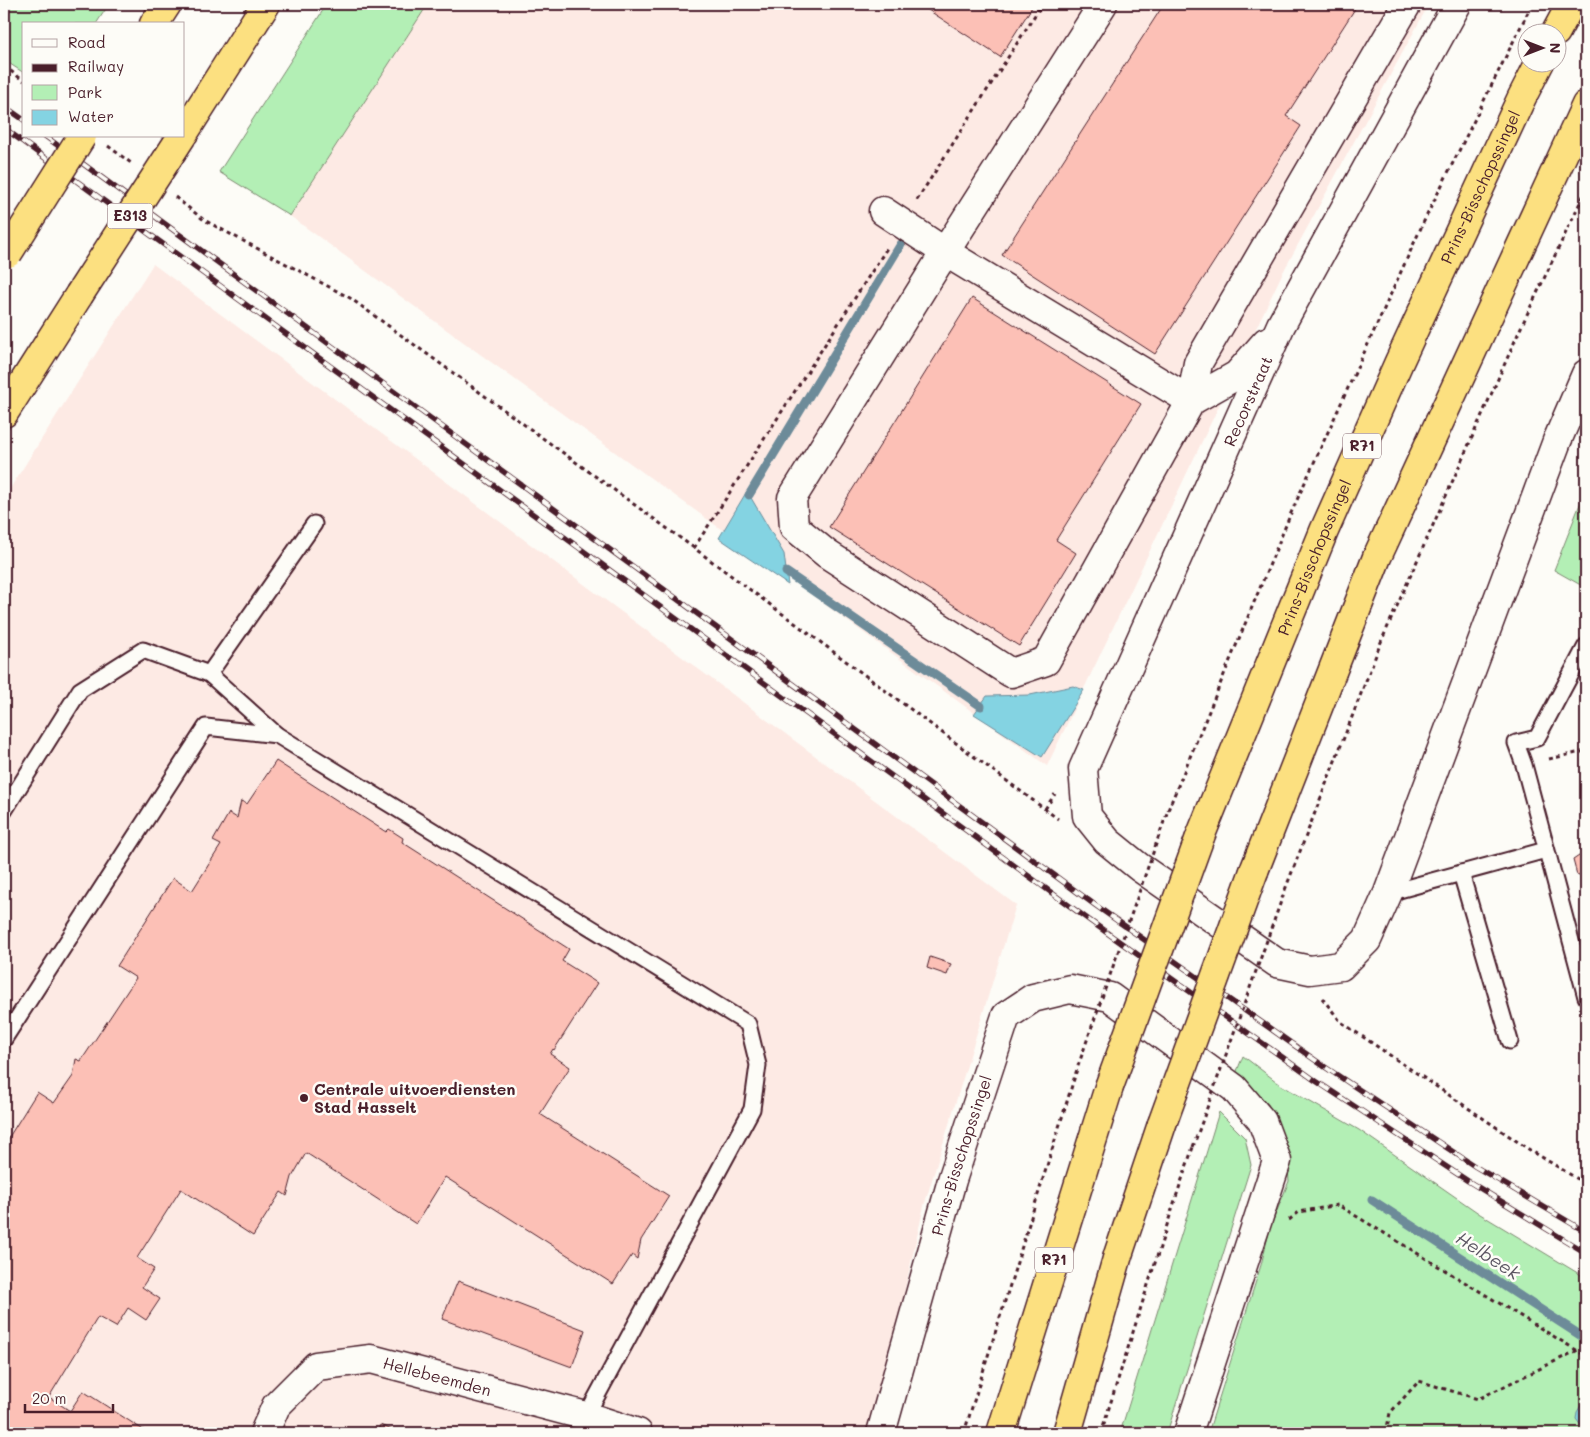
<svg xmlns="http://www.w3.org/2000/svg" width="1590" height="1437" font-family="Mali,sans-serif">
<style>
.built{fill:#fdeae4}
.green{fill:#b3efb5;stroke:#7e8770}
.water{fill:#84d3e2;stroke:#6d8b99}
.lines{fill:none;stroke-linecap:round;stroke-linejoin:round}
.stream{stroke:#6d8b99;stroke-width:9}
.building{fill:#fcc0b6;stroke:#4a1f2b}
.lane-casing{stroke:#4a1f2b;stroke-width:19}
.street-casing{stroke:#4a1f2b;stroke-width:31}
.highway-casing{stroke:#4a1f2b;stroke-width:31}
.path{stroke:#4a1f2b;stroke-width:3;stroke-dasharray:4 4;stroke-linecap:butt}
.lane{stroke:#fdfcf7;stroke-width:15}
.street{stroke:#fdfcf7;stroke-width:28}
.highway{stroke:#fce080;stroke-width:28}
.rail-casing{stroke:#4a1f2b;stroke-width:5.5}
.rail{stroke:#fdfcf7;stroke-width:4;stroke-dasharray:11;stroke-linecap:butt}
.highway-bridge-casing{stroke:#4a1f2b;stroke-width:31;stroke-linecap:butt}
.path-bridge{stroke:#4a1f2b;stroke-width:3;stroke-dasharray:4 4;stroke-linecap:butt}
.highway-bridge{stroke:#fce080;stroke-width:28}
.poi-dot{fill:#4a1f2b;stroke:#fdfcf7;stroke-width:2}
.labels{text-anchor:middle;stroke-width:5;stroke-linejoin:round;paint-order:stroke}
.shield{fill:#fdfcf7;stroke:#806168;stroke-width:1}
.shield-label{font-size:15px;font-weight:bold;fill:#4a1f2b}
.street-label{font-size:16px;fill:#4a1f2b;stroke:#fdfcf7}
.poi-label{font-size:16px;font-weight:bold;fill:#4a1f2b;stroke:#fdfcf7;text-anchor:start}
.water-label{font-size:18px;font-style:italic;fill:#5b5562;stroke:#fdfcf7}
</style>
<rect width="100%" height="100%" fill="#fdfcf7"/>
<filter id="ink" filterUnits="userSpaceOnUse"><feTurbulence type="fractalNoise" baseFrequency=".02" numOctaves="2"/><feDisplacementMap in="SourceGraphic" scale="10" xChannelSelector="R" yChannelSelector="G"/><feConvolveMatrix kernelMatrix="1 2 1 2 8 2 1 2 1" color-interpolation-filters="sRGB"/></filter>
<g filter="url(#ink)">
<g class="built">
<path d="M428,4H1429L1282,274L1047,766L290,216Z"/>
<path d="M153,264L1016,905L924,1206L872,1433H4V498Z"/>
</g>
<g class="green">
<path d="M4,4H109L96,24H24V73L4,60Z"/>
<path d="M327,4H428L290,216L219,172Z"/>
<path d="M1586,489V588L1554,570Z"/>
<path d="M1243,1056L1281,1085L1359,1130L1480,1214L1586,1278V1433H1208L1261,1265L1270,1228L1289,1181L1286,1143L1268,1104L1235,1076Z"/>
<path d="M1219,1112L1245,1138L1251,1165L1167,1433H1120Z"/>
</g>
<g class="water">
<path d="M747,491L784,554L788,585L719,538Z"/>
<path d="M1073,686L1084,690L1042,757L974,714L987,696L1030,695Z"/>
<path d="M1583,1402H1586V1432L1576,1419L1577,1412Z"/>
</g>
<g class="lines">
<g class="stream">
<path d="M749,495L901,244"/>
<path d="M786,572L981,706"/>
<path d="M1372,1200L1586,1339"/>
</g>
</g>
<g class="building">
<path d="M919,4H1034L1000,57Z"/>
<path d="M1164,4H1358L1286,116L1301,126L1155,354L1002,255Z"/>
<path d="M972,298L1141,404L1056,540L1076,553L1019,646L829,527Z"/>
<path d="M276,761L386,832L389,829L403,838L402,842L569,949L562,961L597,983L554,1050L553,1049L550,1054L570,1067L540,1114L669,1196L641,1240L637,1259L632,1255L613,1284L445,1177L416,1224L306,1153L292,1177L287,1196L281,1192L253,1236L181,1189L137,1258L154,1269L142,1287L160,1299L146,1320L128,1308L116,1327L98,1317L49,1397L70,1411L83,1391L148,1433H4V1416L6,1413L4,1411V1145L37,1092L54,1103L73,1076L76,1059L81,1061L136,978L117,966L173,878L192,891L221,845L213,841L229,813L237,818L241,801L247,804Z"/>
<path d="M1585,852H1586V874L1577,875L1573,860Z"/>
<path d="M930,957L951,964L947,975L927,968Z"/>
<path d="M458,1281L585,1330L572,1367L442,1319Z"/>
<path d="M380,1425L399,1433H377Z"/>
</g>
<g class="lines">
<defs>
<g id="lane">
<path d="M1586,646L1537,738L1516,743L1524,765L1586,997"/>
<path d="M209,674L314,524"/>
<path d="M4,811L80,690L143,650L209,674L277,735"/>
<path d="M1461,873L1510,1041"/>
<path d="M1388,893L1546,850"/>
<path d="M4,1039L206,727L277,735L748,1024L758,1065L752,1109L586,1416"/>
</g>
<g id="street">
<path d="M1103,4L945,252L792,498L794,527L827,554L1011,673L1046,661L1191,401L1198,363L1407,4"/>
<path d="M1457,4L1281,325L1083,769L1087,816L1107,841L1139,867L1277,963L1310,970L1341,966L1367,940L1388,893L1557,441L1586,374"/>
<path d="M883,211L945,252L1191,401"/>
<path d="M1191,401L1237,375L1266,342"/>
<path id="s1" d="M264,1433L276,1406L316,1366L371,1359L586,1416L638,1433"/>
<path id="s2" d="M881,1433L952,1180L1006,1016L1033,998L1070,989L1110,997L1234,1088L1262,1121L1277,1161L1188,1433"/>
</g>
<g id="highway">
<path d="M154,24L167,4"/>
<path d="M1556,32L1571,4"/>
<path d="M184,133L266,4"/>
<path d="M4,413L79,295"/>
<path id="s3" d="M1200,837L1324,531L1399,362L1522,97L1540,62"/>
<path d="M1254,871L1377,557L1586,105"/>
<path d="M1001,1433L1109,1087"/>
<path d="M1067,1433L1118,1255L1162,1124"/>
</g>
</defs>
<use href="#lane" class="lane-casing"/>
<use href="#street" class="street-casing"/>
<use href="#highway" class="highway-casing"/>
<g class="path">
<path d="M4,66L24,81"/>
<path d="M108,146L131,163"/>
<path d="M175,197L204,220L350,298L694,548L1058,819"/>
<path d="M917,200L1042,4"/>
<path d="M694,548L887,248"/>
<path d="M1549,759L1586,751"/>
<path d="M1045,809L1055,794"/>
<path d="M1168,810L1291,513L1425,219L1532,4"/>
<path d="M1285,890L1381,642L1522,325L1586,190"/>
<path d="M1322,998L1341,1022L1530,1150L1586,1184"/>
<path d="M1289,1220L1299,1212L1338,1205L1586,1356"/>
<path d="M964,1433L1078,1066"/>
<path d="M1101,1433L1175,1200L1193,1147"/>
<path d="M1386,1433L1390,1413L1419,1381L1478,1399L1578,1350"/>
</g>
<use href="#lane" class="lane"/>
<use href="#street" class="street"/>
<use href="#highway" class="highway"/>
<defs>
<g id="rail">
<path d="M4,106L24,120"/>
<path d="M4,128L1089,920L1316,1081L1468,1181L1586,1253"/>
<path d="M45,136L1095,905L1325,1067L1476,1167L1586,1232"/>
</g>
</defs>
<use href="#rail" class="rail-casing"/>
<use href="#rail" class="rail"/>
<defs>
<g id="highway-bridge">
<path d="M8,253L82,136"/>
<path d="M79,295L182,136"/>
<path d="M1109,1087L1200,837"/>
<path d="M1162,1124L1254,871"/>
</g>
</defs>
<use href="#highway-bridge" class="highway-bridge-casing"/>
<g class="path-bridge">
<path d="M1078,1066L1168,810"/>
<path d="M1193,1147L1285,890"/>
</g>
<use href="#highway-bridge" class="highway-bridge"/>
</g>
</g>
<circle class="poi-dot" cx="304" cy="1098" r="5"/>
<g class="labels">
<g class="shield">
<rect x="107.5" y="203.5" width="45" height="25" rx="4"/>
<rect x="1343" y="433.5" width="38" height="25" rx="4"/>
<rect x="1035" y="1247.5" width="38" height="25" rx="4"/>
</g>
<g class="shield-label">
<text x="130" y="221">E313</text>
<text x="1362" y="451">R71</text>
<text x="1054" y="1265">R71</text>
</g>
<g class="street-label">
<text dy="6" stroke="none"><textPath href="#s3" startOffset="708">Prins-Bisschopssingel</textPath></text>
<text transform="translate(1248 401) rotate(-66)" y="6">Recorstraat</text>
<text dy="6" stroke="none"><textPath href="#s3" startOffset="302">Prins-Bisschopssingel</textPath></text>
<text dy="6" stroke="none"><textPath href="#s2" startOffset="289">Prins-Bisschopssingel</textPath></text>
<text dy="6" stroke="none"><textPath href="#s1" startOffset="210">Hellebeemden</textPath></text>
</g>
<g class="poi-label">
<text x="314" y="1095">Centrale uitvoerdiensten<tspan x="314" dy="18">Stad Hasselt</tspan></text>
</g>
<g class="water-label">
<text transform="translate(1488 1256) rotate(33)" y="6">Helbeek</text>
</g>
</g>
<rect width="1590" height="1437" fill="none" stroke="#fdfcf7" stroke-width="20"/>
<rect x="10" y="10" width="1570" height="1417" fill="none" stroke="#4a1f2b" stroke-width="2" filter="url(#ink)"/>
<rect x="22" y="22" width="162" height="115" fill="#fdfcf7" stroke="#b5a4a5"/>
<rect x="32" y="39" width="25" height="8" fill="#fdfcf7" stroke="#b5a4a5"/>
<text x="68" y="48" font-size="15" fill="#4a1f2b">Road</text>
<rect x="32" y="64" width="25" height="8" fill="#4a1f2b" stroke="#b5a4a5"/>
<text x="68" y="72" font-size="15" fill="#4a1f2b">Railway</text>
<rect x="32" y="85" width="25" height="15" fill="#b3efb5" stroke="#b5a4a5"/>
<text x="68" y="98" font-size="15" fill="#4a1f2b">Park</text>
<rect x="32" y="110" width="25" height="15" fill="#84d3e2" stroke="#b5a4a5"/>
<text x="68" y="122" font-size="15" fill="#4a1f2b">Water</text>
<g transform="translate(1542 48) rotate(90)"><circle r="24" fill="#fdfcf7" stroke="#b5a4a5"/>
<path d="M0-4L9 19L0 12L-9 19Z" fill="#4a1f2b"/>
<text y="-8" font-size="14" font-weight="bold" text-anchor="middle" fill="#4a1f2b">N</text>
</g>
<path d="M25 1404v8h88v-8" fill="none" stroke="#4a1f2b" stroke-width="2.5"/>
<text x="32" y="1404" font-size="15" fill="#4a1f2b" stroke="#fdfcf7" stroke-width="4" paint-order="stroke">20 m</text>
</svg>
